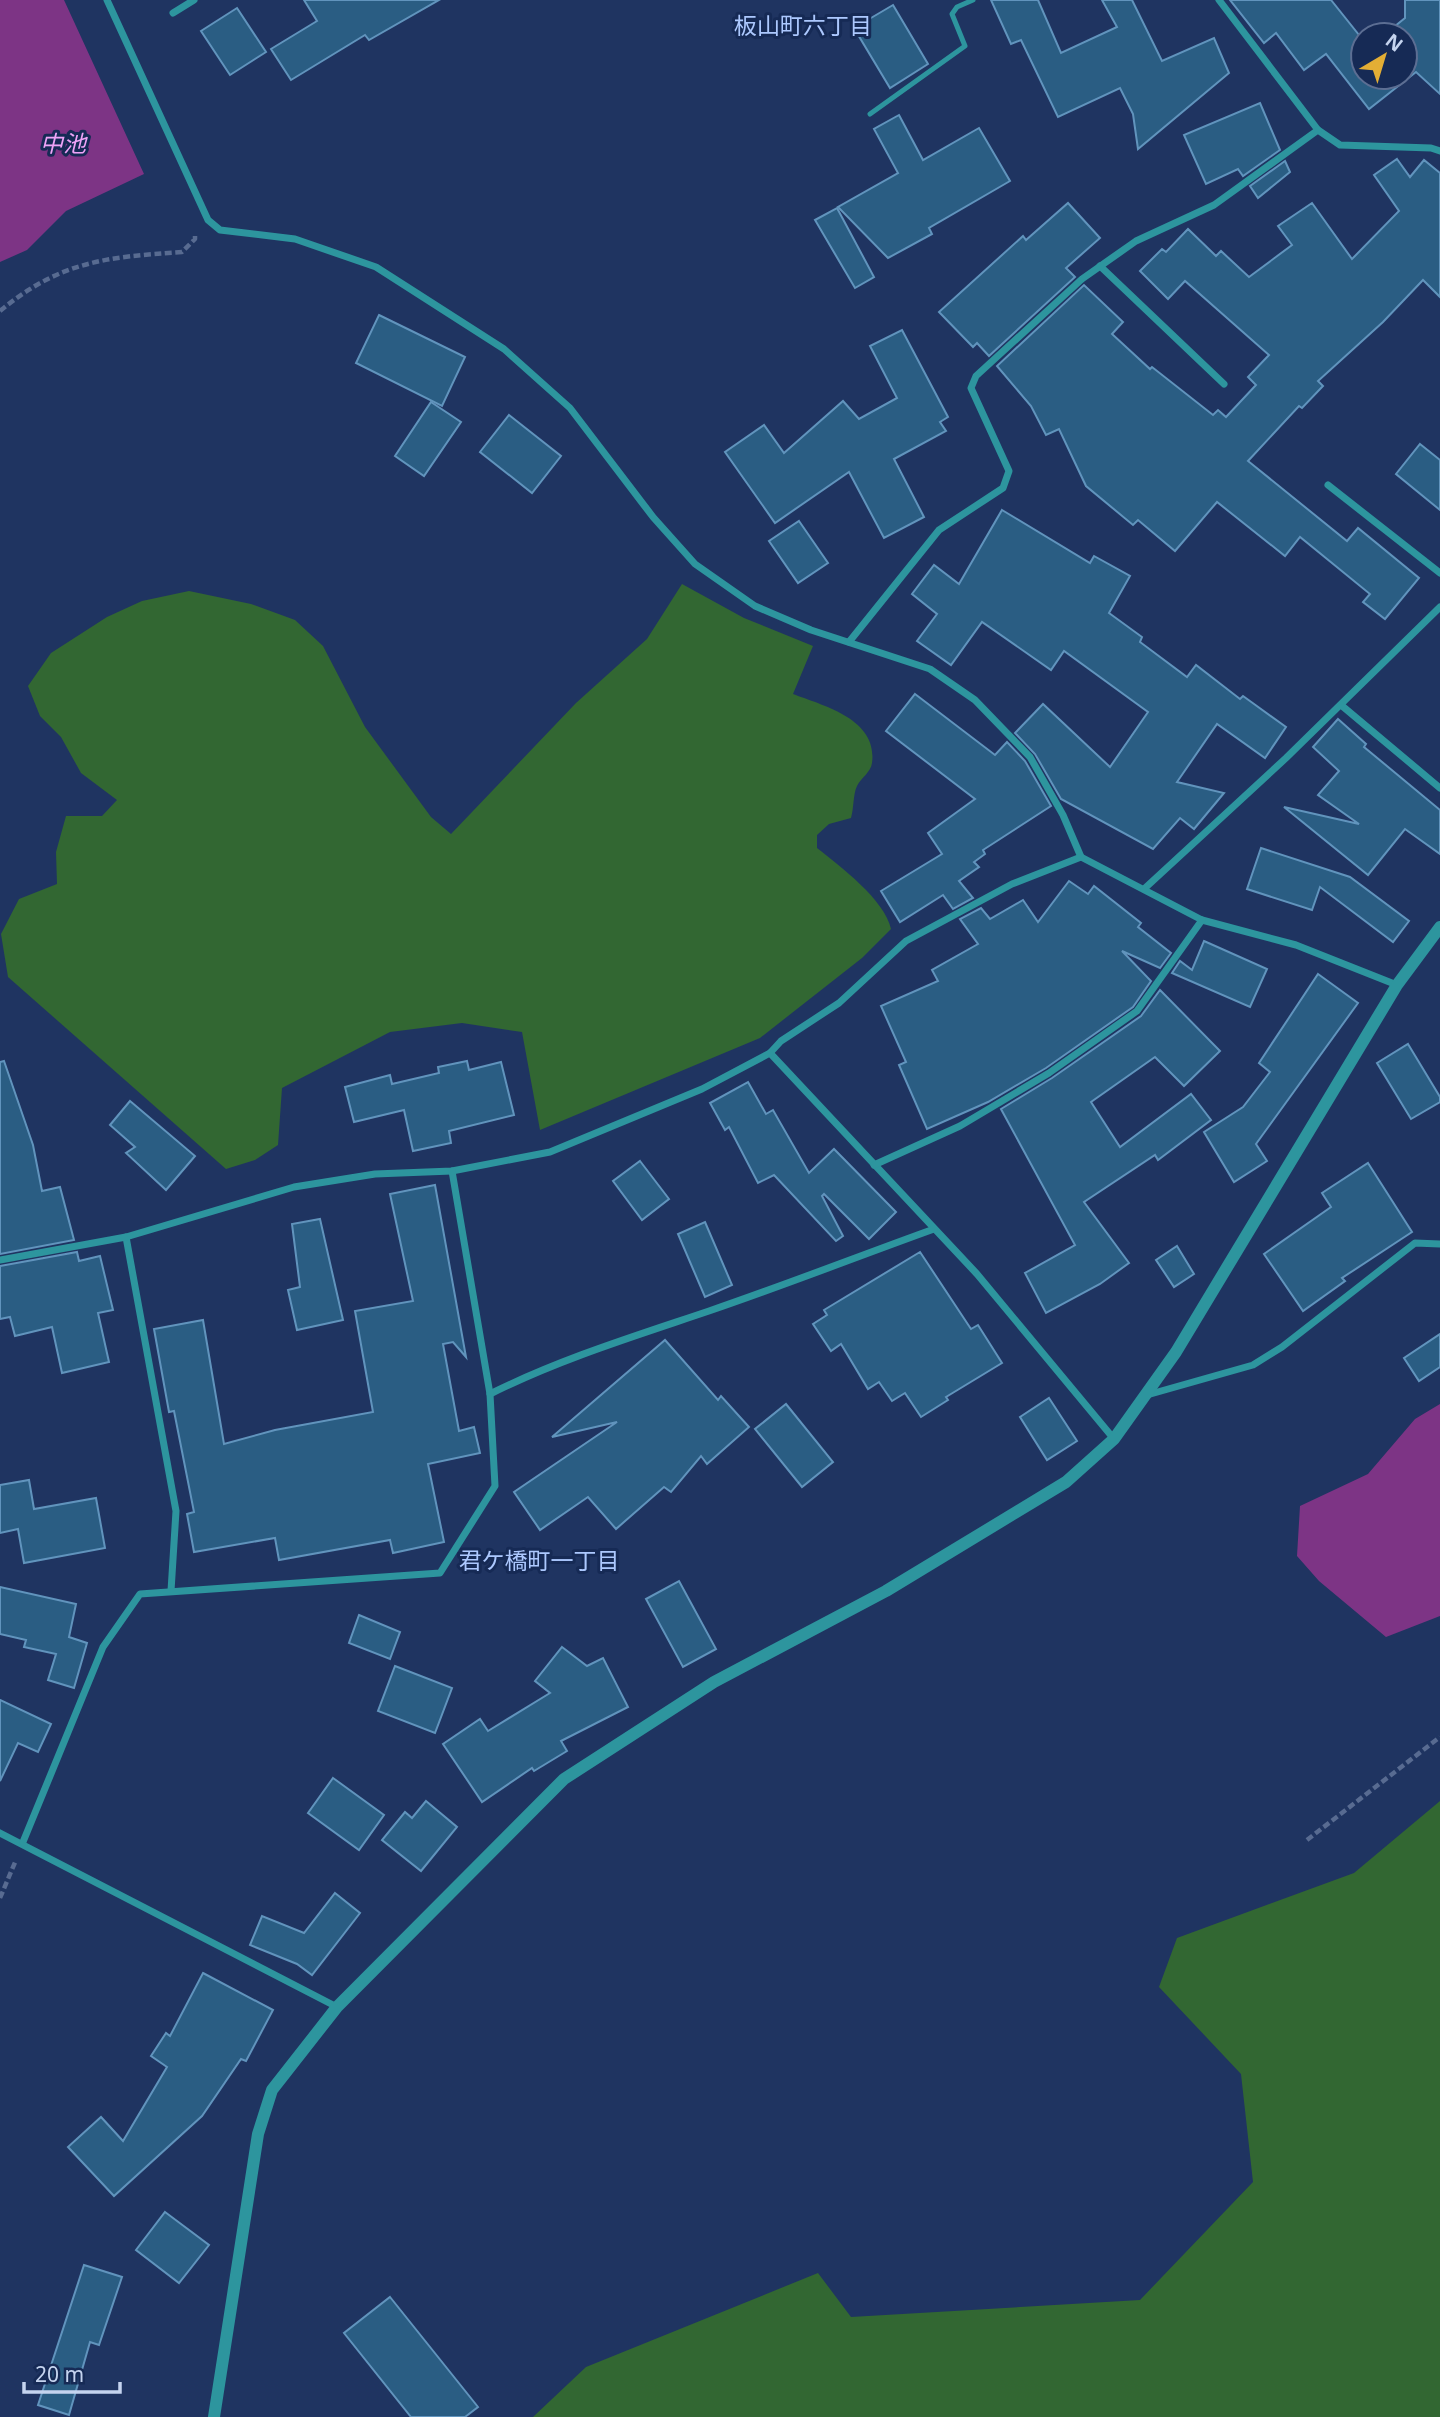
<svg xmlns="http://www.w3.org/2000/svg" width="1440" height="2417" font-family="'Noto Sans','Noto Sans JP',sans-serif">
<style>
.green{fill:#326732}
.water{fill:#7d3485}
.building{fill:#2a5d83;stroke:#6194bd;stroke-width:2}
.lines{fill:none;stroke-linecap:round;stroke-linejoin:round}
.path{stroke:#586b91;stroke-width:4.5;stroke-dasharray:7 3.5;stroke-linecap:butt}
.service{stroke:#2d959e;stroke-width:5}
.minor{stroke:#2d959e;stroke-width:7}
.tertiary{stroke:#2d959e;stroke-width:12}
.labels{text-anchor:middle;stroke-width:6;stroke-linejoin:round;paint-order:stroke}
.neighbourhood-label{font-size:23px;fill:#acc8fe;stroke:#162a55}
.water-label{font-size:23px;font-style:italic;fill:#efa3f7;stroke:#162a55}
</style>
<rect width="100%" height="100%" fill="#1f3461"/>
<g class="green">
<path d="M682,584L744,618L813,646L793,694C824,706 878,719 872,763C871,772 861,778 857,786C853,794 854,808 851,818L829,824L817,835V848C840,866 885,900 891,929L862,958L760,1038L540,1130L522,1032L462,1023L390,1032L282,1088L278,1145L255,1160L226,1169L8,977L1,934L19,899L57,884L56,852L66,816H102L117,800L81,773L61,737L40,716L28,686L51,653L107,617L142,601L189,591L251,604L295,620L323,646L365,727L431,817L451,834L576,703L647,639Z"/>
<path d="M1440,1801V2417H533L586,2367L818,2273L851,2317L1140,2300L1253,2182L1241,2074L1159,1987L1177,1938L1354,1873Z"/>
</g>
<g class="water">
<path d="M0,0H64L144,174L66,211L27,250L0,262Z"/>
<path d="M1440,1404V1616L1386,1637L1319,1581L1297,1556L1300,1506L1368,1474L1415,1419Z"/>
</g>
<g class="building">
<path d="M304,0H439L369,40L365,35L291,80L271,49L317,21Z"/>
<path d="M991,0H1038L1061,53L1117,27L1102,0H1132L1162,61L1214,38L1229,73L1138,149L1133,114L1120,88L1058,117L1021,40L1011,44Z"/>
<path d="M1230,0H1331L1363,40V77H1405V35H1384L1405,18V0H1440V94L1416,72L1369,109L1326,54L1304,70L1276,33L1264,43Z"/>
<path d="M893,5L928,64L890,88L854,28Z"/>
<path d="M237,8L266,52L230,75L201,31Z"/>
<path d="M1260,103L1280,150L1243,176L1238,169L1206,184L1184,135Z"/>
<path d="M899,115L923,160L979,128L1010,181L929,228L932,234L888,258L838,207L898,173L874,129Z"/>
<path d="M1397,159L1410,177L1424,160L1440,173V297L1423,280L1383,322L1318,381L1323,386L1302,408L1299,406L1248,461L1347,541L1358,528L1419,578L1385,619L1363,602L1370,594L1300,537L1285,556L1217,502L1175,551L1138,520L1133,525L1086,486L1059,429L1046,435L1031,406L997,366L1084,285L1123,322L1112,334L1150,369L1152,367L1213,415L1218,410L1226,417L1256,385L1248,377L1269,355L1185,281L1168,299L1140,271L1162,249L1166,252L1188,229L1216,256L1221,251L1249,277L1292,245L1278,226L1312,203L1352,259L1399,211L1374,175Z"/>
<path d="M1285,161L1290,172L1258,198L1250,186Z"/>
<path d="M1068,203L1100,238L1066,268L1075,277L989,356L977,343L973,347L939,312L1023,236L1026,240Z"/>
<path d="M837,208L874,277L855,288L815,220Z"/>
<path d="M379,315L465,357L442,406L356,363Z"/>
<path d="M902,330L948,417L940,422L946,431L894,459L924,517L884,538L849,472L775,523L725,452L764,425L784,453L843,401L859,419L897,398L870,346Z"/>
<path d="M431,402L461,422L424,476L395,456Z"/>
<path d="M509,415L561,456L532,493L480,452Z"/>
<path d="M1420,444L1440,460V510L1396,474Z"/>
<path d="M1002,510L1090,563L1094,556L1130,576L1109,613L1142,637L1140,642L1187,677L1196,665L1240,699L1243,696L1286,727L1265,758L1217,724L1177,782L1224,793L1194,829L1180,818L1153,849L1061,799L1035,754L1015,733L1043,704L1110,767L1148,712L1064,651L1051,670L982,622L951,665L917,641L937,614L912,594L934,565L959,584Z"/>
<path d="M799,521L828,563L798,583L769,541Z"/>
<path d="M915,694L995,755L1007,742L1025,761L1051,806L983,850L985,854L974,862L979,867L959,881L973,898L953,909L943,895L900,922L881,891L942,854L928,833L975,799L886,731Z"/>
<path d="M1338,719L1366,744L1364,747L1440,810V854L1405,829L1368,875L1284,807L1359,824L1318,795L1339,771L1313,747Z"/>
<path d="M1261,848L1350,877L1409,921L1393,942L1320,887L1312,910L1247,889Z"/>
<path d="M1069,881L1088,894L1094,886L1141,923L1138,927L1171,953L1160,968L1122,951L1151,981L1133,1007L1046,1068L988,1102L927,1129L899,1065L906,1062L881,1006L938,981L932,970L978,944L960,919L981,908L990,919L1023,900L1038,922Z"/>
<path d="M1204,941L1267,969L1250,1007L1172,973L1180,961L1192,970Z"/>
<path d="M1318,974L1358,1003L1256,1144L1267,1161L1234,1182L1204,1132L1243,1107L1270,1072L1259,1063Z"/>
<path d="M1160,990L1220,1051L1184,1086L1155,1057L1091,1102L1120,1147L1191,1094L1211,1120L1158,1160L1155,1155L1084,1202L1129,1263L1100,1284L1046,1313L1025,1273L1075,1245L1001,1109L1052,1078L1141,1016Z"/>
<path d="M1408,1044L1440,1097V1102L1411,1119L1377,1063Z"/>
<path d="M4,1061L33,1145L42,1191L60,1187L74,1240L0,1254V1062Z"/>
<path d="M467,1061L469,1070L501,1062L514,1115L449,1131L451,1143L413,1151L404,1110L354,1122L345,1087L390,1075L392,1084L439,1073L438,1067Z"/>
<path d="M748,1082L766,1114L773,1110L809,1173L834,1149L896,1212L869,1239L824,1194L822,1196L843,1236L836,1241L774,1175L758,1183L729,1127L725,1130L710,1103Z"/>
<path d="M130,1101L195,1156L166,1190L126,1153L135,1147L110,1125Z"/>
<path d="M640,1161L669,1199L642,1220L613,1181Z"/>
<path d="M1368,1163L1412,1232L1342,1278L1345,1281L1303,1311L1264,1254L1331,1207L1322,1193Z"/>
<path d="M435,1185L466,1357L453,1342L443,1344L459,1431L474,1427L480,1453L428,1464L444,1542L393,1553L390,1540L279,1560L275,1538L194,1552L187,1514L194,1512L174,1411L169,1412L154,1329L203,1320L224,1444L275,1430L373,1412L355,1311L413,1301L390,1194Z"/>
<path d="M320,1219L343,1320L297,1330L288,1290L300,1287L292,1224Z"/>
<path d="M705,1222L732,1285L705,1297L678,1234Z"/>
<path d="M1177,1246L1194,1274L1174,1287L1156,1260Z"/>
<path d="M77,1252L79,1261L100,1256L113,1310L98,1313L109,1362L62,1373L52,1327L15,1336L10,1317L0,1319V1266Z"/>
<path d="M920,1252L971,1329L978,1325L1002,1363L946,1397L948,1400L921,1417L905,1393L892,1401L879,1382L868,1389L841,1344L831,1351L813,1324L827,1315L824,1310Z"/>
<path d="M1440,1334V1367L1419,1381L1404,1358Z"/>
<path d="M665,1340L718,1400L721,1396L749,1427L707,1464L701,1456L671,1492L664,1487L616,1529L588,1497L540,1530L514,1492L617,1422L552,1437Z"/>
<path d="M1049,1398L1077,1441L1047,1460L1020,1417Z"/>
<path d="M786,1404L833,1462L802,1487L755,1429Z"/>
<path d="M29,1480L34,1509L96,1498L105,1548L24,1563L18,1529L0,1533V1485Z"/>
<path d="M679,1581L716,1649L683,1667L646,1599Z"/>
<path d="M0,1587L76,1604L69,1637L87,1643L74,1688L48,1680L56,1654L24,1647L26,1640L0,1634Z"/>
<path d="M359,1615L400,1632L390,1659L349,1643Z"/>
<path d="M562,1647L587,1666L603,1658L628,1707L561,1741L567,1751L534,1771L532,1768L482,1802L443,1744L480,1719L488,1731L550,1693L535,1681Z"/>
<path d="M395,1666L452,1688L435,1733L378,1711Z"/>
<path d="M0,1700L51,1724L38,1752L18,1743L0,1781Z"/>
<path d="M333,1778L384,1815L359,1850L308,1813Z"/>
<path d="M426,1801L457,1827L421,1871L382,1840L405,1812L412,1818Z"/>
<path d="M335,1893L360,1913L312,1975L297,1964L250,1945L262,1916L304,1933Z"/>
<path d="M203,1973L273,2010L246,2061L241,2059L202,2116L114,2196L68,2147L101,2117L123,2141L167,2067L151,2056L166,2033L170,2036Z"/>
<path d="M165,2212L209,2245L179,2283L136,2250Z"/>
<path d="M84,2265L122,2277L99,2345L90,2342L69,2415L38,2405Z"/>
<path d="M390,2297L478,2407L465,2417H411L344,2333Z"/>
</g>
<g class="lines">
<g class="path">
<path d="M0,311C60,261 107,257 182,252L195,239V233"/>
<path d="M1307,1840L1440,1737"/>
<path d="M0,1898L16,1860"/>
</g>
<path class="service" d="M870,114L965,46L952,14L957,7L973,0"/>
<g class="minor">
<path d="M107,0L208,220L220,230L295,239L376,267L504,349L570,408L653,517L695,564L755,606L811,630L930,669L975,700L1030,757L1063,815L1081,857L1202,920L1296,945L1397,985"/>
<path d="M1219,0L1318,130L1340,145L1431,148L1440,151"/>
<path d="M173,13L194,0"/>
<path d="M1100,266L1224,384"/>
<path d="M1328,485L1440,573"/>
<path d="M849,642L939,530L1003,488L1009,471L971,388L976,376L1082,279L1136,241L1214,205L1318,130"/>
<path d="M1341,705L1440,788"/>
<path d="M1144,889L1286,758L1440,607"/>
<path d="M770,1053L977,1274L1114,1439"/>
<path d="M874,1165L960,1126L1049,1073L1137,1011L1202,920"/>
<path d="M126,1237L176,1511L171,1591"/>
<path d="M0,1260L126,1237L294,1187L375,1174L452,1171L550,1152L702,1089L770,1053L781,1041L839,1003L906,941L1012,884L1081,857"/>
<path d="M490,1394C560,1359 635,1336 709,1311C785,1285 859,1256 934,1229"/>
<path d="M1147,1395L1253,1365L1282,1347L1415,1243L1440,1244"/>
<path d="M0,1833L337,2007"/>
<path d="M23,1842L103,1647L140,1594L440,1573L495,1486L490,1394L452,1171"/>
</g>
<path class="tertiary" d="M214,2417L258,2134L272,2090L337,2007L564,1779L714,1682L886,1591L1066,1482L1114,1439L1176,1352L1397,985L1440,927"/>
</g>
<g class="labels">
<g class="neighbourhood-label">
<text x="803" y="34">板山町六丁目</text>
<text x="539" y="1569">君ケ橋町一丁目</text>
</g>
<g class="water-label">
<text x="63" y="152">中池</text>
</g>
</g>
<g transform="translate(1384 56) rotate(38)"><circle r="33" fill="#162a55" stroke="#5c6e93" stroke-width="2"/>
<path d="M0-5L12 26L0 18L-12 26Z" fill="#e3ae35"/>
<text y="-10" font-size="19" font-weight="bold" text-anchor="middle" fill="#c5d4ef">N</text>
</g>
<path d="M24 2382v10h96v-10" fill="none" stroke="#c5d4ef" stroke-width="3.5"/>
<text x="35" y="2382" font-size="21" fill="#c5d4ef" stroke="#162a55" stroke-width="5" paint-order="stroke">20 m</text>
</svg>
